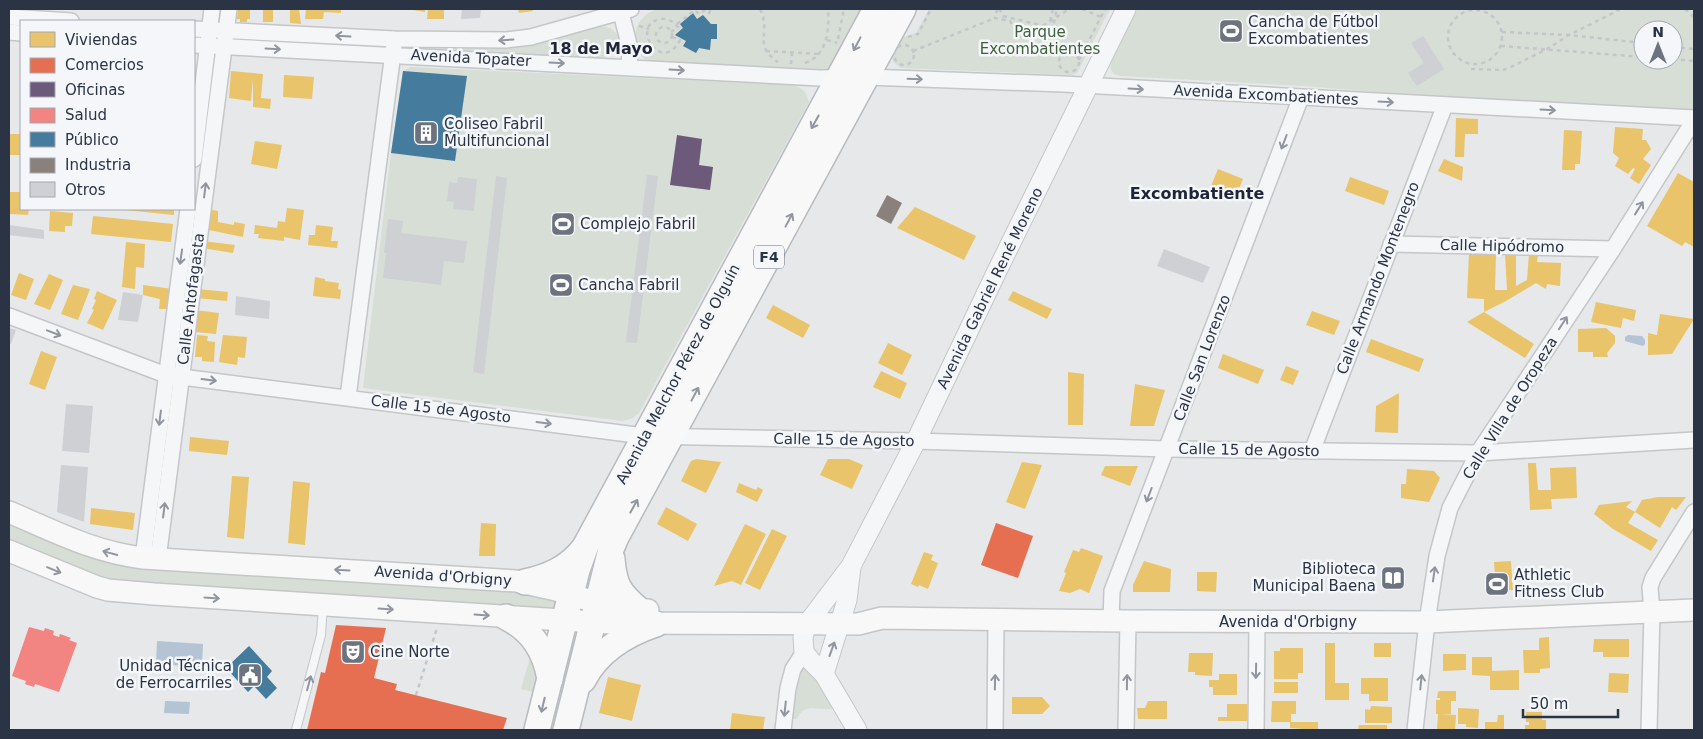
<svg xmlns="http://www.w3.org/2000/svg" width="1703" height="739" font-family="'DejaVu Sans',sans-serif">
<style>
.green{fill:#d6ded6;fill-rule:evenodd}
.water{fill:#b4c4d5}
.homes{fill:#e9c46a}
.shops{fill:#e76f51}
.offices{fill:#6d597a}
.health{fill:#f28482}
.public{fill:#457b9d}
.industry{fill:#8a817c}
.building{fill:#ced0d3}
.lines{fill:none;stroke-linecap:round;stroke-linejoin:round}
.service-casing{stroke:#c4c6c8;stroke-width:10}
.minor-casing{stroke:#c4c6c8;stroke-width:18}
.tertiary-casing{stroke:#c4c6c8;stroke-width:21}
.secondary-casing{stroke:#c4c6c8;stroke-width:24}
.trunk-casing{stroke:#b8bbbf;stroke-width:28}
.path{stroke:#c5c6ca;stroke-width:2.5;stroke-dasharray:4 4;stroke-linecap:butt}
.service{stroke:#f5f6f7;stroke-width:8}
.minor{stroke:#f5f6f7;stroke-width:15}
.tertiary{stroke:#f5f6f7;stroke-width:19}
.secondary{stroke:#f8f8f8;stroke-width:21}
.trunk{stroke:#f8f8f8;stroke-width:25}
.oneway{stroke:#90959e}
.oneway2{stroke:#92969e}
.labels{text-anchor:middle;stroke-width:5;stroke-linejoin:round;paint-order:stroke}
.shield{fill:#f4f6f9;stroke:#676e7b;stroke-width:1}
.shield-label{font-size:14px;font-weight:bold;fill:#2b3445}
.poi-label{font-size:15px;fill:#2b3445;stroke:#f4f6f9;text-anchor:start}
.park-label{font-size:15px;fill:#3f6138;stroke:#f4f6f9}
.street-label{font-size:15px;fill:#2b3445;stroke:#f4f6f9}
.neighbourhood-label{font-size:16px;font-weight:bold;fill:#1d2536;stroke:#f4f6f9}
</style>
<rect width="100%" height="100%" fill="#e6e8ea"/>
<g class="green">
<path d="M658,9H865L829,70L647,62C628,45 632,16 658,9Z"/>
<path d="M929,9H1110L1077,73L1072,75L900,68L893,61V54L900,38L916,33Z"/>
<path d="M1137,9H1694V110L1447,98L1304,86L1120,76L1114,74L1110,68L1112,61ZM1643,30H1673V60H1643Z"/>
<path d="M595,26C608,25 618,30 621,44C615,54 610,56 599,58L408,49V44Z"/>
<path d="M411,67L793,85C803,88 806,92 809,102L639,413L633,418L623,421L363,388L391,153L403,71Z"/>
<path d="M9,520L91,556L514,590L554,599L556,605L551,609L102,580L9,542Z"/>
<path d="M575,628H581L554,730H547Z"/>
<path d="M531,654L536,669L533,692L521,689Z"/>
<path d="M806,664L811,667L832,709C818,711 804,702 797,719H792L796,691L803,667Z"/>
</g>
<g class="water">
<path d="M1628,335L1642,336L1645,340V344L1643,346L1625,341V337Z"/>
<path d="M157,641L203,644L202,667L156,664Z"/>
<path d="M165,701L190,702L189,714L164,713Z"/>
</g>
<g class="homes">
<path d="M238,9L250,10V19H247V22H240V19H237Z"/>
<rect x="263" y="9" width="10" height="13"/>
<path d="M290,9H299L301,24L290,23Z"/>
<path d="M306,9H341V13L324,12L323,19H305Z"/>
<path d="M413,9H425V12L413,10Z"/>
<path d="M428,9H444V19H427Z"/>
<path d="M518,9H532L533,11L519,13Z"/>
<path d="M231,71L263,74L261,98L271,99L270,109L253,107V79L251,101L229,98Z"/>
<path d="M284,75L314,77L312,99L283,97Z"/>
<path d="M1456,118L1478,119V134H1465L1464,157H1455Z"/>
<path d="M1615,127L1643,129L1642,140H1646L1651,149L1643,159L1651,165L1639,184L1630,178L1635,169L1633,168L1628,174L1615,166L1619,158L1613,153Z"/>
<path d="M1564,130L1582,131L1580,164H1575V170H1562Z"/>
<rect x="9" y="134" width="12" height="21"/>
<path d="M255,141L282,145L277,169L251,164Z"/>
<path d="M1444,159L1463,167L1462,181L1438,171Z"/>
<path d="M1218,169L1243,179L1236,196L1211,186Z"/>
<path d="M1678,173L1694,182V247L1685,242L1682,246L1647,226Z"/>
<path d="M1350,177L1389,191L1384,205L1345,191Z"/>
<path d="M9,192H21V209H29L28,215L10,214Z"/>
<path d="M915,207L976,236L964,260L897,228Z"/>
<path d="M287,208L304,210L300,240L284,237V241L258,238L259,234H254L255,225L277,228L278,221L285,222Z"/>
<path d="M125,209H174V215L125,210Z"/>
<path d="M206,209L218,211V222L234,225V222L245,224L243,237L204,229Z"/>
<path d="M50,211L73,213L72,226H65V232L49,231Z"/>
<path d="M93,216L173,224L171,242L91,234Z"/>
<path d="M316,225L333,227L331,241H338L337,248L308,245L309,235H315Z"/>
<path d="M203,241L235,245L233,253L202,248Z"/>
<path d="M126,242L145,244L144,268L136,267L135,289L122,287Z"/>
<path d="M1469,253H1496L1495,290H1507L1505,254H1516V286L1527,280L1529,254L1538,255L1537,262L1561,263L1560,286L1547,284L1546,289L1536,283L1506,301L1484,312L1534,344L1525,358L1467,322L1484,312V299L1467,298Z"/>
<path d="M19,273L34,279L26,300L11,295Z"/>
<path d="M49,274L63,280L50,310L34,304Z"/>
<path d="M315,277L325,279V281L339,283L338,289L341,290L340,299L313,296Z"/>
<path d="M73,285L90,289L78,320L61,314Z"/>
<path d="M143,285L173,289L171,309H159L160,299L143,295Z"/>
<path d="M198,289L228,292L227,301L197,298Z"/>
<path d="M97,291L117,300L103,330L87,323L94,310L92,309L96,300L94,299Z"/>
<path d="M1013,291L1052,309L1047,319L1008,300Z"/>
<path d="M1596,302L1636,310L1634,321L1623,318L1621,328L1591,322Z"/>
<path d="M773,305L810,325L803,338L766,318Z"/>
<path d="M195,310L219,313L216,334L195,332Z"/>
<path d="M1312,311L1340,321L1334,335L1306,325Z"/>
<path d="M1660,314L1694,319L1672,354L1648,355V333L1657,335Z"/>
<path d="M1606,328L1615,336V343L1607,353L1608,357H1593V352H1578V329Z"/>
<path d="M197,335L208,336L207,341L215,342L214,362L202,361V357H195Z"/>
<path d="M223,335L247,337L245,358L238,357L237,365L219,362Z"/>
<path d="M1371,339L1424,359L1419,372L1366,352Z"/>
<path d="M888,343L912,355L902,375L878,363Z"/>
<path d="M41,351L57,357L45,390L29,384Z"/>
<path d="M1223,354L1264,370L1258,384L1218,368Z"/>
<path d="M1286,366L1299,371L1293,385L1280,380Z"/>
<path d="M881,371L907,383L900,399L873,387Z"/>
<path d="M1068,372L1084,374L1083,425H1068Z"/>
<path d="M1135,384L1165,390L1154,426H1130Z"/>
<path d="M1399,393L1398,433L1375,432L1376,406Z"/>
<path d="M190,437L229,441L227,455L189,451Z"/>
<path d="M696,459L721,462L706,493L681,481L691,461Z"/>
<path d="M828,459H849L863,465L852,489L820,475Z"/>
<path d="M1022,462L1042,465L1025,509L1006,502Z"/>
<path d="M1528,463H1536L1538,490H1551L1550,468L1576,467L1577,498L1551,499L1552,509L1530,510Z"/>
<path d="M1105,466H1138L1130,486L1101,475Z"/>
<path d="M1407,469L1434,471L1440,478L1429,502L1401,498V484H1406Z"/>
<path d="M232,476L249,477L244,539L227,537Z"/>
<path d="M293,481L310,483L305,545L288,543Z"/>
<path d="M739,483L756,490L758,487L763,490L757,502L736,492Z"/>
<path d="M1658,497H1686L1676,510L1672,507L1660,528L1635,512L1628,523L1658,540L1651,551L1613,529L1594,514L1599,505L1632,501L1626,507L1635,512L1642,500Z"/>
<path d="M666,507L697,524L688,541L657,524Z"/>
<path d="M91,508L135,513L133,530L90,524Z"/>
<path d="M481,523L496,524L495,556H479Z"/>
<path d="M745,524L766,534L741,585L732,581L714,586Z"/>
<path d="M772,529L787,536L760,590L745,583Z"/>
<path d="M1081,548L1103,556L1089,593L1080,589L1070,593L1059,591L1066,573L1064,572L1073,550L1079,552Z"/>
<path d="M924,552L933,555L931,560L938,563L928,589L919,585L918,587L911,584Z"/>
<path d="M1144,561L1171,569L1170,592H1133V585Z"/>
<path d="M1511,561L1513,590L1496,591L1494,562Z"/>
<path d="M1197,572H1217L1216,592L1197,591Z"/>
<path d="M1549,637L1550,668L1540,669V673H1524L1523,650H1539V638Z"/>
<path d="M1594,639H1629V657H1603V652H1593Z"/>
<path d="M1325,643H1335V683H1349V700H1325Z"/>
<rect x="1374" y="643" width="17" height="14"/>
<path d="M1280,648H1303V673H1298V679H1274V651H1280Z"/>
<path d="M1189,653H1213L1212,676L1195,675V672H1188Z"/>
<path d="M1443,654H1466V670L1443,671Z"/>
<path d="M1472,657H1492V671L1519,670V690H1490V676L1472,675Z"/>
<path d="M1609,673L1629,674L1628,693L1608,692Z"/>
<path d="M1219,674H1237V695H1213V687H1209V680H1219Z"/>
<path d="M608,677L641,685L632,721L599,713Z"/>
<path d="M1361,678H1388V701H1369V694H1361Z"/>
<rect x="1274" y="682" width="24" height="11"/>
<path d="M1440,691H1456V701H1451V714H1441L1456,715L1455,730H1437L1438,714H1436V700H1440V698H1437L1438,692Z"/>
<path d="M1012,697H1042L1050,706L1042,714H1012Z"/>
<path d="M1148,701H1167V719H1138L1137,708H1145Z"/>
<path d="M1272,701H1296V714H1291V722H1318V730L1290,728V722H1271Z"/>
<path d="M1227,704H1247V721H1218V717H1227Z"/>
<path d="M1371,706L1392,707V723H1365V709L1370,710Z"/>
<path d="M1458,708L1479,709L1478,728L1466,727V724H1458Z"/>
<path d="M1526,712H1542V720H1546V730H1525V725H1529V722H1526Z"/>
<path d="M732,713L765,717L763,730H730Z"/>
<path d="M1498,715H1504V730H1485V722H1497Z"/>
<path d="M1359,725H1387V730H1358Z"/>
</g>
<g class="shops">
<path d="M996,523L1033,536L1018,578L981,565Z"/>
<path d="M336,625L386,628L374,678L397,684L395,690L507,718L503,730H307L321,672L325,673Z"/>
</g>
<path class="offices" d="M677,135L702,139L699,165L713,167L710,190L670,185Z"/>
<path class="health" d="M29,627L44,631L45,628L54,631L53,635L59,637L60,634L71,638L69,640L77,643L59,692L35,684L34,687L25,684L26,681L12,676Z"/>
<g class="public">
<path d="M693,13L697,19L703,15L711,24H717V39H711L710,50L699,48L696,53L683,46L686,41L675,35L683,28L680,24Z"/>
<path d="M403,71L467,76L455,161L391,153Z"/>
<path d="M249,646L272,671L267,677L277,688L266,699L254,686L248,692L226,668Z"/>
</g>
<path class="industry" d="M887,195L902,203L891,224L876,216Z"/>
<g class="building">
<path d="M462,9H481L480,18L461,19Z"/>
<path d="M1423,36L1444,69L1417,86L1408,73L1424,63L1411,43Z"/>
<path d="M647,175L658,176L637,343L626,342Z"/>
<path d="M496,176L507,178L484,374L473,372Z"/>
<path d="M458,177L477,179L474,211L453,209L454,202L447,201L449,182L457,183Z"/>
<path d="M388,219L403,221L401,233L467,241L464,263L444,261L441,285L383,278L386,253H384Z"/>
<path d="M9,225L44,230V239L9,235Z"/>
<path d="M1164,249L1210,267L1203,283L1157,266Z"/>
<path d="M123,292L143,295L138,322L118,320Z"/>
<path d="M236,296L270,301L269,319L235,315Z"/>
<path d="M9,328L16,330L11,344L9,343Z"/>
<path d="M66,404L93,406L89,453L62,451Z"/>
<path d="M61,465L88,467L84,522L57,512Z"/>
</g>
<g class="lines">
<defs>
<path id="service" d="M296,730L321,635L323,606"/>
<g id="minor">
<path d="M620,9L630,48L629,67"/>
<path d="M9,17L71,21"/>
<path d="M194,29L395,39L506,40L531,37L631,9"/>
<path d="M9,32L21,33"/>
<path d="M194,45L820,78L866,77L1063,84L1694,118"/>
<path d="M194,159L212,9"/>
<path d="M1391,244L1613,249"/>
<path d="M9,316L166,375L644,436L916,441L1167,449L1478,453L1694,440"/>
<path d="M348,397L394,45"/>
<path d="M1312,451L1445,105"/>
<path d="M143,558L188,209"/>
<path d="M158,559L229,9"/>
<path d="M1111,621L1112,591L1301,97"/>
<path d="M783,730L788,688L793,669L804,652"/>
<path d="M995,730L996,619"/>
<path d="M1126,730L1128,621"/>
<path d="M1256,730L1257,622"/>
<path d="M1415,730L1427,622L1437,556L1450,508L1478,453L1613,249L1694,120"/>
<path d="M1649,730L1652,612L1650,587L1653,578L1694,512"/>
</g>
<g id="tertiary">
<path d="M824,674L847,600L851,567"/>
<path d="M857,730L824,674L811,661L804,652L803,637L807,624L851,566L916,441L997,271L1126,9"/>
</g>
<g id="secondary">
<path d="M9,512C54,531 93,552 143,558L516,581L556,590L614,608L648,610"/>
<path d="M9,551L97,587L108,590L154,594L610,623L858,624L882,618L1128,621L1427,622L1694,610"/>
</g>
<g id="trunk">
<path d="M612,559C614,585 619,593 639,610"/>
<path d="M525,582C549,577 569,568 585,547"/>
<path d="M506,617C532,630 545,650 550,679"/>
<path d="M583,680C598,651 626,634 656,624"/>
<path d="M537,730L577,570L586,545L876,9"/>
<path d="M566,730L611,549L616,537L903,9"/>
</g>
</defs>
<use href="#service" class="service-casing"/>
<use href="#minor" class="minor-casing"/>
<use href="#tertiary" class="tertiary-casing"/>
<use href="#secondary" class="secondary-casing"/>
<use href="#trunk" class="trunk-casing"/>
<g class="path">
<path d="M760,9C772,33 752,45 778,62"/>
<path d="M997,9L995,18L1010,21L1020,38L1036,27L1052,31L1057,9"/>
<path d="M999,9L1004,17"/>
<path d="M1082,9L1101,17"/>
<path d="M1685,9L1694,17"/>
<circle cx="1475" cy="37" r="27"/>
<path d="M1003,16L1044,26"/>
<path d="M1050,21L1053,9"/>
<path d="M677,24L695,10L699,14L705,10L709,13L711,9"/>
<path d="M639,26L649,29"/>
<path d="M1043,26L1069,9"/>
<circle cx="664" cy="35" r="8"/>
<path d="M1052,31L1064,53"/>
<path d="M671,32L678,27C674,22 668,18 661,19C628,24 662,76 680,40L672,37"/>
<path d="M1502,32L1569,35L1643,43"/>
<path d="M908,37L918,34L931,9"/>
<path d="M838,39L844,9"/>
<path d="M827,40L837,43"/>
<circle cx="904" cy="55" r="10"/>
<path d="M1501,46L1643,57"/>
<path d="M1673,47L1694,49"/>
<path d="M766,51L820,54"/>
<path d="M913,51L995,18"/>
<circle cx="1069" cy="62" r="10"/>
<path d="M1673,59L1694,61"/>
<path d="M1079,60L1105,9"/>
<path d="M805,63C828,55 829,30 828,9"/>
<path d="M791,64L792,53"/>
<path d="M1471,69L1503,70L1511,67L1547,49L1569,35L1621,9"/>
<path d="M416,695L437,628"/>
</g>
<use href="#service" class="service"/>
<use href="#minor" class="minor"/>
<use href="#tertiary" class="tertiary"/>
<use href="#secondary" class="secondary"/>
<use href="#trunk" class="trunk"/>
</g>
<defs><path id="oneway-shaft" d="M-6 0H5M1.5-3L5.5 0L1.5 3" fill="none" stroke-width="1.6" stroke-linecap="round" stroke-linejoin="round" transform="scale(1.25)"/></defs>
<g class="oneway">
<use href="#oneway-shaft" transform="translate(343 36) rotate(-177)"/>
<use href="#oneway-shaft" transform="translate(506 40) rotate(176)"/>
<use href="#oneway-shaft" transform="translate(273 49) rotate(3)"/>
<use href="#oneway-shaft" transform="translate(557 63) rotate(3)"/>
<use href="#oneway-shaft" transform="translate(677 70) rotate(3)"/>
<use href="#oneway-shaft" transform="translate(915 79) rotate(2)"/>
<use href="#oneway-shaft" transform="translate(1136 89) rotate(3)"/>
<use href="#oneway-shaft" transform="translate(1386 102) rotate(3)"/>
<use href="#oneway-shaft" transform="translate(1548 110) rotate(3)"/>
<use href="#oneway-shaft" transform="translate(1284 142) rotate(111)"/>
<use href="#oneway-shaft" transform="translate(205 190) rotate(-83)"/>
<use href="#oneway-shaft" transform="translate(1639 208) rotate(-58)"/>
<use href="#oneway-shaft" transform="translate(181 257) rotate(98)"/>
<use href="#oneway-shaft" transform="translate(1563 323) rotate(-57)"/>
<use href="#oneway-shaft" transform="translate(54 333) rotate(21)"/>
<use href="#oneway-shaft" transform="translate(209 380) rotate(7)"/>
<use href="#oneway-shaft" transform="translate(160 418) rotate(97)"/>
<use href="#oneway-shaft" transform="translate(544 423) rotate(7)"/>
<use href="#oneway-shaft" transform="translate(1149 495) rotate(111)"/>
<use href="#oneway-shaft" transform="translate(164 510) rotate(-83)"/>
<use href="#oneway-shaft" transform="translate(1434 574) rotate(-82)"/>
<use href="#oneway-shaft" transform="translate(832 649) rotate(-70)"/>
<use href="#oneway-shaft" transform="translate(1256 671) rotate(91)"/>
<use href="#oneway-shaft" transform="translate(995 682) rotate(-89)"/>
<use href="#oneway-shaft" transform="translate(1127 682) rotate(-89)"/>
<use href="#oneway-shaft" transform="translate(1421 682) rotate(-84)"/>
<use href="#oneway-shaft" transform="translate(309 683) rotate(-75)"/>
<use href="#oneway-shaft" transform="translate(785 709) rotate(96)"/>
</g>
<g class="oneway2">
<use href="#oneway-shaft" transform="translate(857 44) rotate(118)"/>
<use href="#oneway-shaft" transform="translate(815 122) rotate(119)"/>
<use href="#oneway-shaft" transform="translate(789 220) rotate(-62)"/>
<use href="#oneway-shaft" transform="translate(695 394) rotate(-62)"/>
<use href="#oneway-shaft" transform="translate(634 506) rotate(-61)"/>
<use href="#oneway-shaft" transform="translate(110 553) rotate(-165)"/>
<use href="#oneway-shaft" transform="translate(54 570) rotate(22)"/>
<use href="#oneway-shaft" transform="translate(342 570) rotate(-177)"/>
<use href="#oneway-shaft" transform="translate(212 598) rotate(4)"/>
<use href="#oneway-shaft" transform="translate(386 609) rotate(4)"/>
<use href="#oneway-shaft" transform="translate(482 615) rotate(4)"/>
<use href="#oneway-shaft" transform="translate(543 705) rotate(103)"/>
</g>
<defs>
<symbol id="stadium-square" viewBox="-11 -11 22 22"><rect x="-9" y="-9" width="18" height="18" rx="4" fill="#6c737f" stroke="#f4f6f9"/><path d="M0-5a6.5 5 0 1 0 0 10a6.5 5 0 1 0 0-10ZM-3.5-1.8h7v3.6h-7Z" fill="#fff"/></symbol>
<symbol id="building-square" viewBox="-11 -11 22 22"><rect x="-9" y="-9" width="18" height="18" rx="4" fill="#6c737f" stroke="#f4f6f9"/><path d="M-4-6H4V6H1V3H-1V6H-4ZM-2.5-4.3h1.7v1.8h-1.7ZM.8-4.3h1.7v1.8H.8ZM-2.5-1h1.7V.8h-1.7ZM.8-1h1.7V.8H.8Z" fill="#fff"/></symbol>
<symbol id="library-square" viewBox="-11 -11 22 22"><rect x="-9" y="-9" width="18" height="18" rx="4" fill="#6c737f" stroke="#f4f6f9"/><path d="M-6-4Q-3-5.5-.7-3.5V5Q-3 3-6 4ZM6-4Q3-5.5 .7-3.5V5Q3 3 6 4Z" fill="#fff"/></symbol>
<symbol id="theatre-square" viewBox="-11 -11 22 22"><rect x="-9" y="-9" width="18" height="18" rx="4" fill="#6c737f" stroke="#f4f6f9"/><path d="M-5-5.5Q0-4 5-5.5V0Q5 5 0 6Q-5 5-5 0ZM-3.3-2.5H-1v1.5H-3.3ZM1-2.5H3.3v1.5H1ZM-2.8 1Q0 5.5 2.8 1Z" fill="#fff"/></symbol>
<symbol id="civic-square" viewBox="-11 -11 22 22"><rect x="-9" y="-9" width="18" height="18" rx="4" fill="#6c737f" stroke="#f4f6f9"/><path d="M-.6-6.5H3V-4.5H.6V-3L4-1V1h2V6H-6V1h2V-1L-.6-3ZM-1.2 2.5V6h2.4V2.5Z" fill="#fff"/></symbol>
</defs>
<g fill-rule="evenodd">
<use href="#stadium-square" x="1217" y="17" width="28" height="28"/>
<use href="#building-square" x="412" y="119" width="28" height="28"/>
<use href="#stadium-square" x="549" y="210" width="28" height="28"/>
<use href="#stadium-square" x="547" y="271" width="28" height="28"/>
<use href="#library-square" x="1379" y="564" width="28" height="28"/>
<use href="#stadium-square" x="1483" y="570" width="28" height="28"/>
<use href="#theatre-square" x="339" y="638" width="28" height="28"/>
<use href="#civic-square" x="236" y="661" width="28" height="28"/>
</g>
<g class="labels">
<rect class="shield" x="754" y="245.5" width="30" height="23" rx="4"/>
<g class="shield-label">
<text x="769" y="262">F4</text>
</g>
<g class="poi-label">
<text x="1248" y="27">Cancha de Fútbol<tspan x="1248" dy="17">Excombatientes</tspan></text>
<text x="444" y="129">Coliseo Fabril<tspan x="444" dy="17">Multifuncional</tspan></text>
<text x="580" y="229">Complejo Fabril</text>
<text x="578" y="290">Cancha Fabril</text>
<text x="1376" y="574" text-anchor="end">Biblioteca<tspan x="1376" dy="17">Municipal Baena</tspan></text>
<text x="1514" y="580">Athletic<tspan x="1514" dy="17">Fitness Club</tspan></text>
<text x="370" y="657">Cine Norte</text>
<text x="232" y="671" text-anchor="end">Unidad Técnica<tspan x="232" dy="17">de Ferrocarriles</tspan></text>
</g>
<g class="park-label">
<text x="1040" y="37">Parque<tspan x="1040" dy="17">Excombatientes</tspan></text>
</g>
<g class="street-label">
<text transform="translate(471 58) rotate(3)" y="5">Avenida Topater</text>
<text transform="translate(1266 95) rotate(3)" y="5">Avenida Excombatientes</text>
<text transform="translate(1502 246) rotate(1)" y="5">Calle Hipódromo</text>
<text transform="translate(1378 278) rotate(-69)" y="5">Calle Armando Montenegro</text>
<text transform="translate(990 288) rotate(-64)" y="5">Avenida Gabriel René Moreno</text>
<text transform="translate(191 299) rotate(-83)" y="5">Calle Antofagasta</text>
<text transform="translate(1202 358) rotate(-69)" y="5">Calle San Lorenzo</text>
<text transform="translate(678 374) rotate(-62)" y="5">Avenida Melchor Pérez de Olguín</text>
<text transform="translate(1510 408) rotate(-58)" y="5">Calle Villa de Oropeza</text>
<text transform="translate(441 409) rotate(7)" y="5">Calle 15 de Agosto</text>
<text transform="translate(844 440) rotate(1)" y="5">Calle 15 de Agosto</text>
<text transform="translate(1249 450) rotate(1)" y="5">Calle 15 de Agosto</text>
<text transform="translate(443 576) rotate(4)" y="5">Avenida d'Orbigny</text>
<text x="1288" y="627">Avenida d'Orbigny</text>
</g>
<g class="neighbourhood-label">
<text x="601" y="54">18 de Mayo</text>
<text x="1197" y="199">Excombatiente</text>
</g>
</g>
<rect width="1703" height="739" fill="none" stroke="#2b3445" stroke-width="20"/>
<rect x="20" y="20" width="175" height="190" fill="#f4f6f9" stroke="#a4a8b1"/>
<rect x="30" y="32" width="25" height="15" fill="#e9c46a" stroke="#a4a8b1"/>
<text x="65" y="45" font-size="15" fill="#2b3445">Viviendas</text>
<rect x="30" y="58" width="25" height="15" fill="#e76f51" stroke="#a4a8b1"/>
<text x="65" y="70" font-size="15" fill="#2b3445">Comercios</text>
<rect x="30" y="82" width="25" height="15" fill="#6d597a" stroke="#a4a8b1"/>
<text x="65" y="95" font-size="15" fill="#2b3445">Oficinas</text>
<rect x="30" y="108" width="25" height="15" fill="#f28482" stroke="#a4a8b1"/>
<text x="65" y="120" font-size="15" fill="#2b3445">Salud</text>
<rect x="30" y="132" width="25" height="15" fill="#457b9d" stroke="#a4a8b1"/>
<text x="65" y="145" font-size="15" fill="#2b3445">Público</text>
<rect x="30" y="158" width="25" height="15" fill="#8a817c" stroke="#a4a8b1"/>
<text x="65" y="170" font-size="15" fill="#2b3445">Industria</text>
<rect x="30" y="182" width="25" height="15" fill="#ced0d3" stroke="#a4a8b1"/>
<text x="65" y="195" font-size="15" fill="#2b3445">Otros</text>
<g transform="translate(1658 45)"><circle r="24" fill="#f4f6f9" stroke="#a4a8b1"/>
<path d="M0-4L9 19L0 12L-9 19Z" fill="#6c737f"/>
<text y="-8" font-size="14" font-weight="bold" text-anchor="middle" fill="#2b3445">N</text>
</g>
<path d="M1523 709v8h95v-8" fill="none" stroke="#2b3445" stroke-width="2.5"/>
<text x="1530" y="709" font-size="15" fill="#2b3445" stroke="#f4f6f9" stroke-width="4" paint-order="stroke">50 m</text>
</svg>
